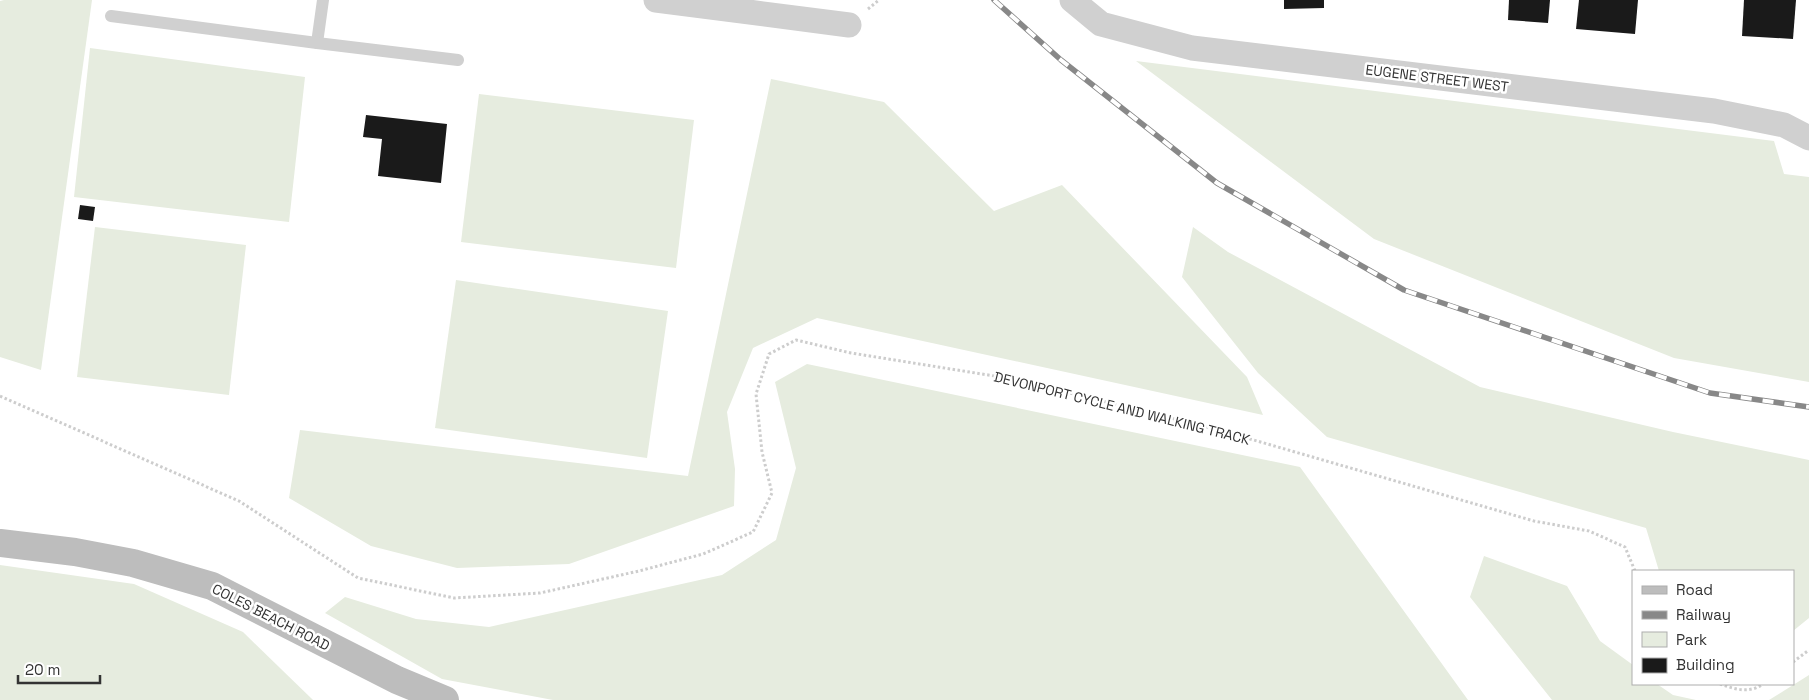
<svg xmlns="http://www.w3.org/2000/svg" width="1809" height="700" font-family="'Space Grotesk',sans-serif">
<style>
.green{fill:#e6ecdf}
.building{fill:#1a1a1a}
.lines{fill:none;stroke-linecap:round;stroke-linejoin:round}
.path{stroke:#cdcdcd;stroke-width:3;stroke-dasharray:2.5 2.5;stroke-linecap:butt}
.lane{stroke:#d0d0d0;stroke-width:12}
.street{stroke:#d0d0d0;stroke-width:25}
.secondary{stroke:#bdbdbd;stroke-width:28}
.rail-casing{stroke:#888;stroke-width:5.5}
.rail{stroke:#fff;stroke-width:4;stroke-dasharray:11;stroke-linecap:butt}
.labels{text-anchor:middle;stroke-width:5;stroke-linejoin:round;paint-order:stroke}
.street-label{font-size:14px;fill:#333;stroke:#fff}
</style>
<rect width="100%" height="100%" fill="#fff"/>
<g class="green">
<path d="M4,0H92L41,370L0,357V1Z"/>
<path d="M90,48L305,77L289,222L74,197Z"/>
<path d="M1136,61L1774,141L1784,174L1809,177V382L1674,358L1374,239Z"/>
<path d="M771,79L884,102L994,211L1062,185L1247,377L1263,415L817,318L753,348L727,412L735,469L734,506L569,564L457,568L371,546L289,498L300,430L688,476Z"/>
<path d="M479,94L694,120L676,268L461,242Z"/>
<path d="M95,227L246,245L229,395L77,377Z"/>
<path d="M1193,227L1228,252L1480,387L1673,432L1809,460V618L1793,631V571H1659L1646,528L1327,437L1258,373L1182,277Z"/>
<path d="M456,280L668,311L647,458L435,428Z"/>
<path d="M807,364L1300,467L1468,700H553L442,679L325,613L345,597L416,619L489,627L722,575L776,540L796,468L775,382Z"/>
<path d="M1484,556L1567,586L1600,641L1633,665V684H1657L1673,695L1696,700H1552L1470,597Z"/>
<path d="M0,565L134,584L243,632L313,700H0Z"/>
<path d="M1809,675V700H1769Z"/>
</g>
<g class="building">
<path d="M1284,0H1324V8L1284,9Z"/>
<path d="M1509,0H1550L1548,23L1508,20Z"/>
<path d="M1579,0H1638L1635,34L1576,29Z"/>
<path d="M1744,0H1796L1793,39L1742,36Z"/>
<path d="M366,115L447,124L441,183L378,176L382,139L363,137Z"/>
<path d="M80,205L95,207L93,221L78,219Z"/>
</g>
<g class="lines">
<g class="path">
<path d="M868,9L879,0"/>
<path d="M0,396L239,501L358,578L454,598L540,593L639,571L703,554L753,532L772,493L762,452L756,394L769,354L796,340L851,353L1013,379L1219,430L1534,521L1589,531L1625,547L1635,571"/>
<path d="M1793,662L1809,650"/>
<path d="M1720,684C1734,689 1749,694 1763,684"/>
</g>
<g class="lane">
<path d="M323,0L317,43L458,60"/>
<path d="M111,16L317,43"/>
</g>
<g class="street">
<path d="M656,0L849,25"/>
<path d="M1072,0L1101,24L1192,48L1714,111L1784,125L1809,138"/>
</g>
<path class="secondary" d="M0,543L75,552L133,563L212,586L397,680L445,700"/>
<defs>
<path id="rail" d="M994,0L1061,60L1217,183L1404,290L1710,393L1809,407"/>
</defs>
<use href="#rail" class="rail-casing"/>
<use href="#rail" class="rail"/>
</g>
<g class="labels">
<g class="street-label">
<text transform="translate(1437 78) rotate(7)" y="5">EUGENE STREET WEST</text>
<text transform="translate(1122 408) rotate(14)" y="5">DEVONPORT CYCLE AND WALKING TRACK</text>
<text transform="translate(271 617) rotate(27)" y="5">COLES BEACH ROAD</text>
</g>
</g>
<rect x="1632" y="570" width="162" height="115" fill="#ffffff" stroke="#adadad"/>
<rect x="1642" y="586" width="25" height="8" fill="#bdbdbd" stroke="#adadad"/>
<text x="1676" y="595" font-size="15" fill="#333333">Road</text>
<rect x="1642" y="611" width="25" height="8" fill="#888888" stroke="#adadad"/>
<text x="1676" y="620" font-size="15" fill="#333333">Railway</text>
<rect x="1642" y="632" width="25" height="15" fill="#e6ecdf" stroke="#adadad"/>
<text x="1676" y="645" font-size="15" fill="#333333">Park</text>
<rect x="1642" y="658" width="25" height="15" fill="#1a1a1a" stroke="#adadad"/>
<text x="1676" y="670" font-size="15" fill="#333333">Building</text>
<path d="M18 675v8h82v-8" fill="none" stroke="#333333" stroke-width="2.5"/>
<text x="25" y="675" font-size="15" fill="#333333" stroke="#ffffff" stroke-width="4" paint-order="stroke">20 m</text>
</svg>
